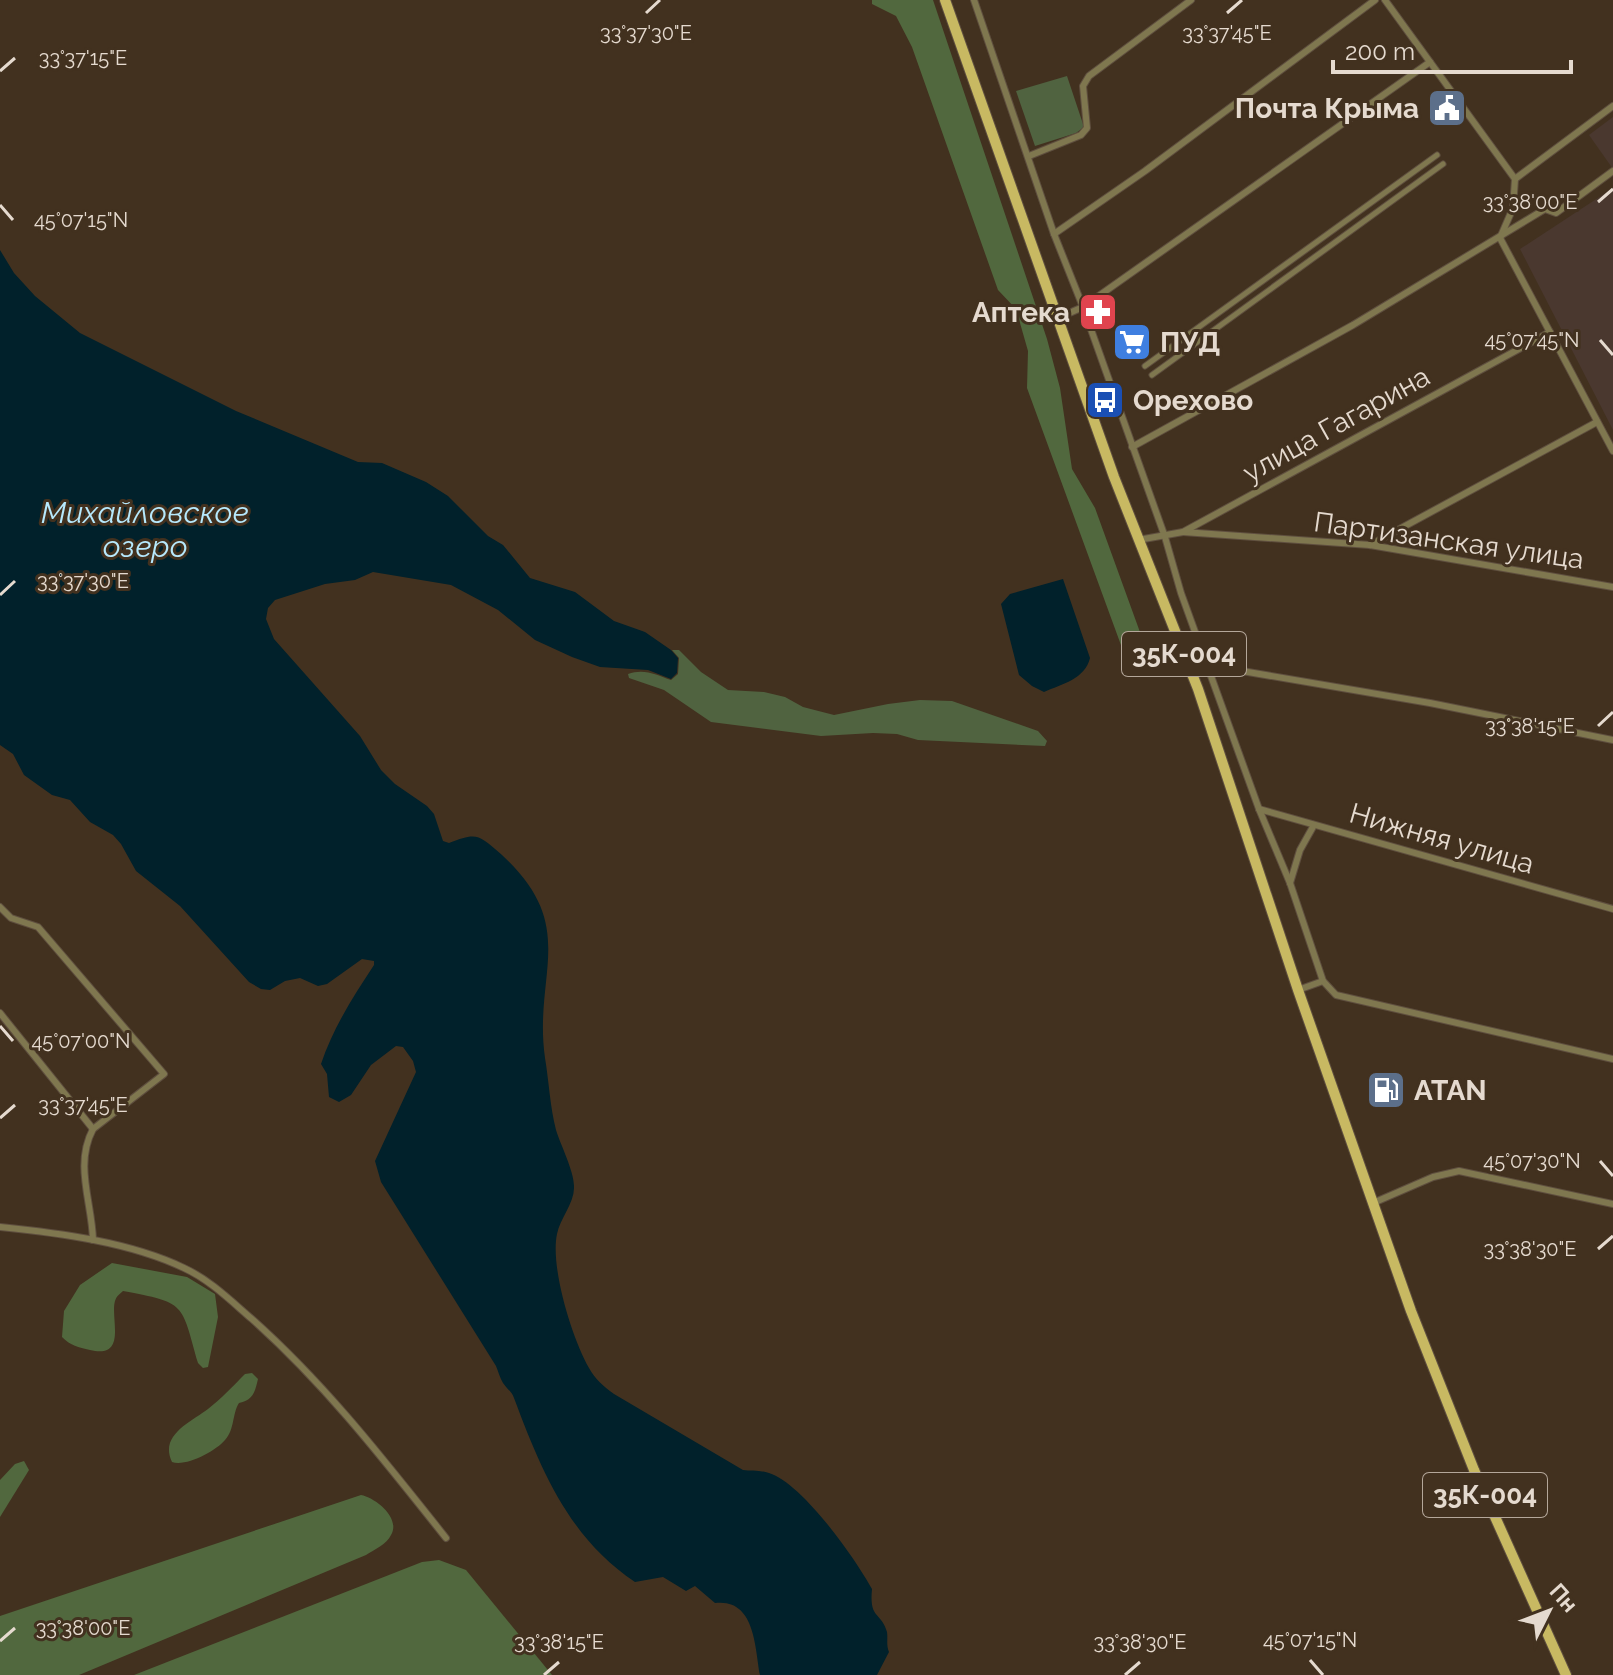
<svg xmlns="http://www.w3.org/2000/svg" width="1613" height="1675" font-family="Raleway,sans-serif">
<style>
.education{fill:#4a382f}
.green{fill:#506340}
.forest{fill:#51683e}
.water{fill:#01212b}
.lines{fill:none;stroke-linecap:round;stroke-linejoin:round}
.pedestrian-casing{stroke:#5f4f3f;stroke-width:7}
.minor-casing{stroke:#5f4f3f;stroke-width:8}
.primary-casing{stroke:#5f4f3f;stroke-width:12}
.pedestrian{stroke:#7f774f;stroke-width:5}
.minor{stroke:#7f774f;stroke-width:6}
.primary{stroke:#c8b962;stroke-width:10}
.ticks{fill:none;stroke:#e5dacf;stroke-width:3}
.labels{text-anchor:middle;stroke-width:6;stroke-linejoin:round;paint-order:stroke}
.shield{fill:#42311f;stroke:#b4a79a;stroke-width:2}
.shield-label{font-size:26px;font-weight:bold;fill:#e5dacf}
.poi-label{font-size:28px;font-weight:bold;fill:#e5dacf;stroke:#42311f;text-anchor:start}
.street-label{font-size:28px;fill:#e5dacf;stroke:#42311f}
.water-label{font-size:30px;font-style:italic;fill:#b6e9fd;stroke:#42311f}
.ticks-label{font-size:20px;text-anchor:middle;fill:#e5dacf;stroke:#42311f;stroke-width:6;stroke-linejoin:round;paint-order:stroke}
</style>
<rect width="100%" height="100%" fill="#42311f"/>
<g class="education">
<path d="M1613,117V169L1589,135Z"/>
<path d="M1613,188V430L1520,249Z"/>
</g>
<g class="green">
<path d="M1067,76L1084,127L1076,133L1035,146L1016,91Z"/>
<path d="M672,650H679L701,672L728,690L764,692L785,697L803,707L834,715L888,704L920,700L952,701L1038,731L1047,741L1045,746L918,740L897,734L873,733L821,736L711,722L664,690L629,678L628,674C644,668 657,675 671,680L678,674L679,658Z"/>
</g>
<g class="forest">
<path d="M872,0H933L1047,339L1060,388L1072,469L1095,508L1149,657L1151,669L1144,674L1137,673L1129,667L1027,388L1028,351L1016,309L998,290L912,47L896,16L872,4Z"/>
<path d="M112,1263L187,1277L215,1294L218,1317L208,1367L203,1368L198,1363C181,1302 186,1303 123,1291C120,1294 117,1295 115,1301C110,1318 128,1359 90,1350C78,1347 71,1346 62,1337L64,1311L80,1285Z"/>
<path d="M252,1373L258,1379C255,1392 253,1400 239,1403C232,1414 235,1429 225,1440C216,1451 186,1467 172,1462C159,1435 191,1422 208,1409C221,1399 233,1386 245,1374Z"/>
<path d="M24,1461L29,1470L0,1517V1480L15,1464Z"/>
<path d="M361,1495C376,1498 401,1518 391,1535C387,1544 374,1550 366,1555L79,1675H0V1616Z"/>
<path d="M439,1560L466,1570L552,1675H134L422,1562Z"/>
</g>
<g class="water">
<path d="M0,250L14,273L35,296L80,333L236,411L358,462L382,463L426,482L448,496L488,536L503,545L530,578L575,592L614,621L645,632L671,650L678,658L677,673L671,679L648,670L600,667L572,657L535,640L498,610L451,585L373,572L355,580L325,584L275,600L268,608L266,619L274,639L360,736L381,770L395,784L427,806L434,814L443,841L449,843C477,832 478,834 502,855C580,927 533,973 545,1058C549,1082 550,1107 556,1130C561,1146 575,1173 574,1188C574,1203 560,1219 557,1234C550,1267 572,1338 589,1368C595,1379 604,1387 614,1394L743,1470C751,1471 761,1470 769,1473C802,1483 855,1558 872,1589C869,1620 881,1611 887,1632C888,1639 886,1645 889,1652L877,1675H760C755,1647 755,1598 715,1603L695,1586L686,1591L663,1577L635,1582C569,1538 541,1470 514,1398C512,1392 507,1389 503,1383C500,1378 498,1371 496,1366L381,1182L375,1161L416,1072L413,1061L403,1047L396,1046L371,1065L351,1095L339,1102L329,1097L327,1074L321,1064C333,1028 353,997 374,965V961L362,959L327,984L318,986L300,978L285,981L270,990L261,989L249,982L180,906L136,871L121,844L113,835L90,822L70,800L52,795L24,775L13,754L0,745Z"/>
<path d="M1063,579L1090,658C1085,679 1062,684 1044,692L1032,686L1019,675L1001,604L1010,594Z"/>
</g>
<g class="lines">
<defs>
<g id="pedestrian">
<path d="M1145,366L1437,155"/>
<path d="M1152,375L1443,164"/>
</g>
<g id="minor">
<path d="M974,0L1054,234L1083,307L1165,537L1181,593L1259,809L1290,883L1323,981L1336,995L1613,1059"/>
<path d="M1385,0L1515,179L1513,208L1500,238"/>
<path d="M1029,156L1081,135L1087,128L1083,86L1089,76L1191,0"/>
<path d="M1515,179L1613,106"/>
<path d="M1054,234L1145,171L1375,0"/>
<path d="M1500,238L1613,451"/>
<path d="M1058,318L1083,307L1430,62"/>
<path d="M1132,447L1353,325L1545,209L1556,213L1613,171"/>
<path d="M1183,532L1370,545L1613,587"/>
<path d="M1138,540L1183,532L1550,332"/>
<path d="M1370,545L1597,422"/>
<path d="M1203,645L1242,671L1430,703L1613,740"/>
<path d="M1259,809L1613,909"/>
<path d="M1290,883L1300,850L1314,825"/>
<path d="M0,907L11,918L38,927L164,1074L93,1129C74,1165 92,1202 93,1240"/>
<path d="M1298,990L1323,981"/>
<path d="M0,1013L93,1129"/>
<path d="M1373,1203L1433,1177L1459,1171L1613,1204"/>
<path d="M0,1227C59,1233 130,1242 184,1268C210,1280 230,1300 252,1319C326,1385 384,1460 446,1538"/>
</g>
<path id="primary" d="M945,0L1114,477L1198,689L1298,990L1411,1311L1474,1470L1566,1675"/>
</defs>
<use href="#pedestrian" class="pedestrian-casing"/>
<use href="#minor" class="minor-casing"/>
<use href="#primary" class="primary-casing"/>
<use href="#pedestrian" class="pedestrian"/>
<use href="#minor" class="minor"/>
<use href="#primary" class="primary"/>
</g>
<path class="ticks" d="M646,13L660,0M1227,13L1242,0M0,71L15,58M1598,202L1613,189M0,205L13,220M1600,340L1613,355M0,595L15,581M1598,726L1613,712M0,1026L13,1041M0,1118L15,1105M1600,1161L1613,1176M1598,1249L1613,1236M0,1641L15,1628M1310,1660L1323,1675M544,1675L559,1662M1125,1675L1140,1662"/>
<defs>
<symbol id="civic-square" viewBox="-11 -11 22 22"><rect x="-9" y="-9" width="18" height="18" rx="4" fill="#5c6f8a" stroke="#42311f"/><path d="M-.6-6.5H3V-4.5H.6V-3L4-1V1h2V6H-6V1h2V-1L-.6-3ZM-1.2 2.5V6h2.4V2.5Z" fill="#fff"/></symbol>
<symbol id="pharmacy-square" viewBox="-11 -11 22 22"><rect x="-9" y="-9" width="18" height="18" rx="4" fill="#e0444e" stroke="#42311f"/><path d="M-2-6h4v4h4v4h-4v4h-4v-4h-4v-4h4Z" fill="#fff"/></symbol>
<symbol id="supermarket-square" viewBox="-11 -11 22 22"><rect x="-9" y="-9" width="18" height="18" rx="4" fill="#3f7fe0" stroke="#42311f"/><path d="M-6-5.5h2.5l.6 2H6L4.5 2H-2.5L-4.4-4H-6ZM-1.5 3.2a1.3 1.3 0 1 0 .1 0ZM3 3.2a1.3 1.3 0 1 0 .1 0Z" fill="#fff"/></symbol>
<symbol id="bus-square" viewBox="-11 -11 22 22"><rect x="-9" y="-9" width="18" height="18" rx="4" fill="#1a4fb4" stroke="#42311f"/><path d="M-5-6H5V4H4V6H2V4H-2V6H-4V4H-5ZM-3.5-4V0h7V-4ZM-3.5 1.2v1.5H-2V1.2ZM2 1.2v1.5H3.5V1.2Z" fill="#fff"/></symbol>
<symbol id="fuel-square" viewBox="-11 -11 22 22"><rect x="-9" y="-9" width="18" height="18" rx="4" fill="#5c6f8a" stroke="#42311f"/><path d="M-5.5-6h7V0h2V4h1.3V-2.5L3-4.5l.8-.8L6-3V5H2.5V1h-1V6h-7ZM-4.2-4.7v3.2H.2V-4.7Z" fill="#fff"/></symbol>
</defs>
<g fill-rule="evenodd">
<use href="#civic-square" x="1425" y="86" width="44" height="44"/>
<use href="#pharmacy-square" x="1076" y="290" width="44" height="44"/>
<use href="#supermarket-square" x="1110" y="320" width="44" height="44"/>
<use href="#bus-square" x="1083" y="378" width="44" height="44"/>
<use href="#fuel-square" x="1364" y="1068" width="44" height="44"/>
</g>
<g class="labels">
<g class="shield">
<rect x="1122" y="632" width="124" height="44" rx="6"/>
<rect x="1423" y="1473" width="124" height="44" rx="6"/>
</g>
<g class="shield-label">
<text x="1184" y="663">35К-004</text>
<text x="1485" y="1504">35К-004</text>
</g>
<g class="poi-label">
<text x="1419" y="118" text-anchor="end">Почта Крыма</text>
<text x="1070" y="322" text-anchor="end">Аптека</text>
<text x="1160" y="352">ПУД</text>
<text x="1133" y="410">Орехово</text>
<text x="1414" y="1100">ATAN</text>
</g>
<g class="street-label">
<text transform="translate(1336 424) rotate(-29)" y="10">улица Гагарина</text>
<text transform="translate(1449 540) rotate(8)" y="10">Партизанская улица</text>
<text transform="translate(1442 838) rotate(16)" y="10">Нижняя улица</text>
</g>
<g class="water-label">
<text x="145" y="523">Михайловское<tspan x="145" dy="34">озеро</tspan></text>
</g>
</g>
<g class="ticks-label">
<text x="646" y="40">33°37'30"E</text>
<text x="1227" y="40">33°37'45"E</text>
<text x="83" y="65">33°37'15"E</text>
<text x="1530" y="209">33°38'00"E</text>
<text x="81" y="227">45°07'15"N</text>
<text x="1532" y="347">45°07'45"N</text>
<text x="83" y="588">33°37'30"E</text>
<text x="1530" y="733">33°38'15"E</text>
<text x="81" y="1048">45°07'00"N</text>
<text x="83" y="1112">33°37'45"E</text>
<text x="1532" y="1168">45°07'30"N</text>
<text x="1530" y="1256">33°38'30"E</text>
<text x="83" y="1635">33°38'00"E</text>
<text x="1310" y="1647">45°07'15"N</text>
<text x="559" y="1649">33°38'15"E</text>
<text x="1140" y="1649">33°38'30"E</text>
</g>
<g transform="translate(1549 1611) rotate(48)" stroke="#42311f" stroke-width="6" paint-order="stroke">
<path d="M0-6L14 30L0 20L-14 30Z" fill="#e5dacf"/>
<text y="-12" font-size="22" font-weight="bold" text-anchor="middle" fill="#e5dacf">Пн</text>
</g>
<path d="M1333 60v12h238v-12" fill="none" stroke="#e5dacf" stroke-width="4"/>
<text x="1345" y="60" font-size="24" fill="#e5dacf" stroke="#42311f" stroke-width="6" paint-order="stroke">200 m</text>
</svg>
